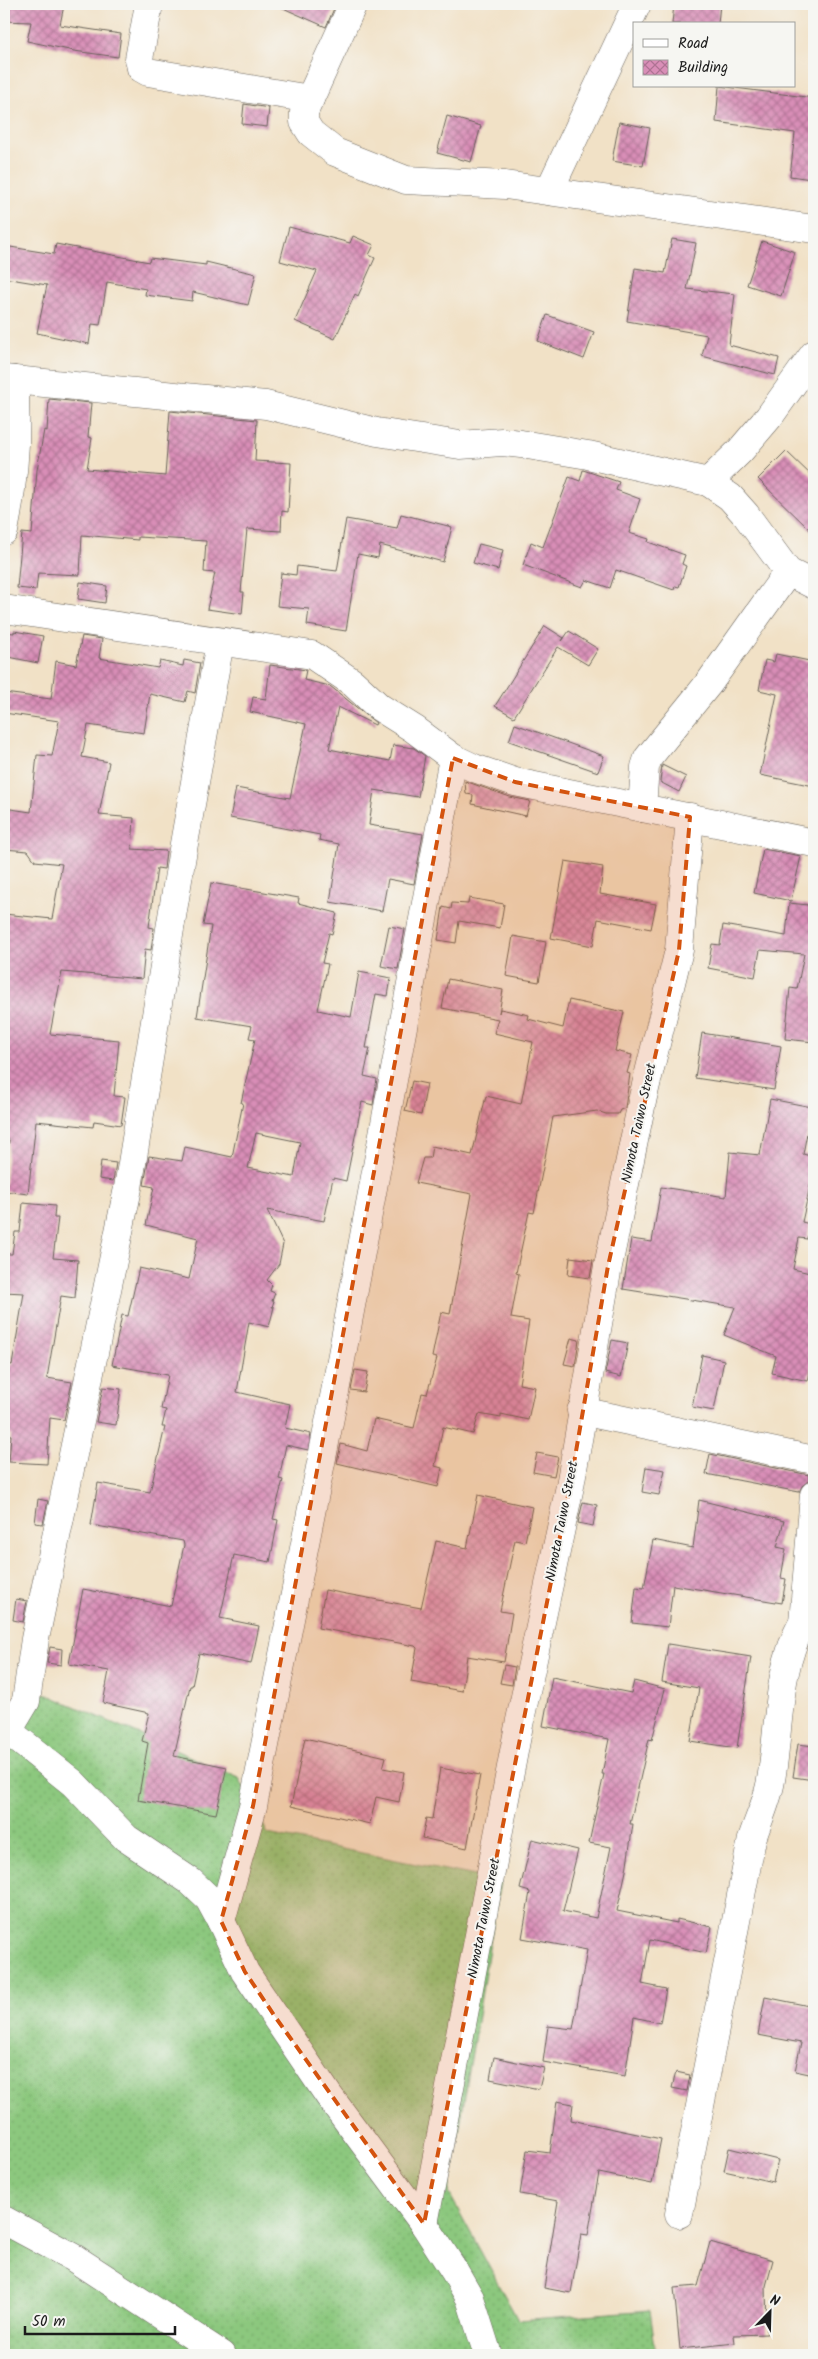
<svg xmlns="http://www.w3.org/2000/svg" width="818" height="2359" font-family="Kalam,sans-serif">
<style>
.grass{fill:url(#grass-dots);stroke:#54724d}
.building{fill:url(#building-cross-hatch);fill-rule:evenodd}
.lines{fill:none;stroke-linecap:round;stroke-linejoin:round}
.minor-casing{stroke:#676158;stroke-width:29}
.minor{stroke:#fff;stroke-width:28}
.marked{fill:#d4530e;fill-opacity:0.2;stroke:#d4530e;stroke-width:4;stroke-dasharray:10 6;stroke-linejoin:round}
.labels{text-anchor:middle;stroke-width:4;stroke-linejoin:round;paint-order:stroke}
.street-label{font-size:14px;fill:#1c1c1c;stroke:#f6f6f2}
</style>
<defs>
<pattern id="grass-dots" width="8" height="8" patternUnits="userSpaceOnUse" patternTransform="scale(1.25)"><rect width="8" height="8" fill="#8cc87e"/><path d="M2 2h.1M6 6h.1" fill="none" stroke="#78ab6c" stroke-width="1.8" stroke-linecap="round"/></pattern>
<pattern id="building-cross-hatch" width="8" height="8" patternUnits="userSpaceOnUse" patternTransform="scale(1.25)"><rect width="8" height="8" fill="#d98eb7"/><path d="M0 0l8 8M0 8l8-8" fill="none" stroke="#af7394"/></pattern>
</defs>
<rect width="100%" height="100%" fill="#f6f6f2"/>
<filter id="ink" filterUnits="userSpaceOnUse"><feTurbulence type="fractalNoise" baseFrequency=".02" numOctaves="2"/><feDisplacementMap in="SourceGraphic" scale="10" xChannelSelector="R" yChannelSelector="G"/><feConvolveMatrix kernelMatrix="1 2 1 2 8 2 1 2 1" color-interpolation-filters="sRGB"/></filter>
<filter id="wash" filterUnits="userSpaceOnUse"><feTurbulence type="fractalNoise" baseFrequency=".0096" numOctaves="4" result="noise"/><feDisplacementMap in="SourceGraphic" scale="20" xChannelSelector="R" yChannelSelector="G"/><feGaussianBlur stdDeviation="1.12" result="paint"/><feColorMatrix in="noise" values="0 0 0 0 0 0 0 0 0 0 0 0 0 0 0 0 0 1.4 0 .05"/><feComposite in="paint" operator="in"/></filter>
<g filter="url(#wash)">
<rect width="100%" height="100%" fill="#f1e1c6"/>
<path class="grass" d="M44,1693L239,1778L268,1834L500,1881L449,2193L518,2320L650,2310L656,2355H4V1721Z"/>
<g id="blocks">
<g class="building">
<path d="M4,4L64,5L60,25L121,34L118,57L74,51L27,41L31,22L4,21Z"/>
<path d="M274,4H336L326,27Z"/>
<path d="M674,4H720L718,24H672Z"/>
<path d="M719,86L814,98V156L811,179L790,176L795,133L716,122Z"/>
<path d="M244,104L269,108L267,127L242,124Z"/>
<path d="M447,116L481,126L471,162L437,153Z"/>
<path d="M619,122L650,128L643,166L612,161Z"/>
<path d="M289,227L350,243L353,236L374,245L369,255L375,258L358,296L355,294L335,339L295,321L317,271L280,261Z"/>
<path d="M672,239L696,243L687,289L735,294L729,345L779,358L775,375L702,356L707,335L627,321L635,268L665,273Z"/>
<path d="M762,241L795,252L781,296L747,285Z"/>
<path d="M56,244L149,262L150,258L206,265V262L256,274L248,305L193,292L192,301L145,295L146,289L107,282L100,325L92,324L89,344L37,333L47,285L4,278V246L54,254Z"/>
<path d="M547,315L594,332L584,359L538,341Z"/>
<path d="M49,399L91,403L88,437L92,438L87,469L165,476L170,411L257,420L255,461L291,463L288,512L282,511L281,531L247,529L241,592H244L242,614L207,609L215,573L204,572L206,541L138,537V540L82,535L80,575L38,573L36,590L17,588L22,533L32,534L37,470L44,430L47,431Z"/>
<path d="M786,451L814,478V534L758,479Z"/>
<path d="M583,470L619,482L616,490L640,499L629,533L649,539L648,542L685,555L682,564L686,566L679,587L675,586L674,590L616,570L610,588L586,580L582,587L523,565L531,542L543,547L569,477L580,481Z"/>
<path d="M401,514L452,527L443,562L380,545L378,558L358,554L346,631L307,625L309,609L277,606L281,573L296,575L297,566L337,571L346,519L397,528Z"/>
<path d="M479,544L503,550L498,570L473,563Z"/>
<path d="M80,582L107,586L105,603L78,599Z"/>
<path d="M545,626L564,638L562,641L569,631L598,649L588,665L558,647L514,717L495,706Z"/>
<path d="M14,631L43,636L38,663L4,656V632L14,633Z"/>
<path d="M82,636L102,639L99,658L158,668L160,661L183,666L184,660L200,663L195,693L188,691L185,702L150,694L144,733L88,725L82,757L109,762L99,815L134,818L132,849L166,851L164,869L157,868L149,927L154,928L151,950L145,949L142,979L62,972L50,1034L119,1040L114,1096L125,1097L121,1125L94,1121L93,1127L36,1121L28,1194L4,1191L9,1140L4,1139V914L52,919L62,864L35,861L28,851L4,849V808L31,812L37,755L52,756L59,721L4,713V693L51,699L56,661L76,665Z"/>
<path d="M776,654L814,662V786L760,775L777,694L759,690L765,660L774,662Z"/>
<path d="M270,665L306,670L304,680L330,686L376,723L375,725L338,707L329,749L390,761L393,745L414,748L425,756L418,797L374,790L369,825L423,834L414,884L388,879L382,911L330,902L339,844L319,840L320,835L230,818L236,788L290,798L306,724L250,712L253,697L266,699Z"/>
<path d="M515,724L604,756L598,772L509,741Z"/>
<path d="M662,765L686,777L679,792L660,782Z"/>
<path d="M465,781L510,797L530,801L526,816L472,804L473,795L466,794Z"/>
<path d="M763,849L801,856L791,901L754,893Z"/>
<path d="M565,861L603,867L600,894L656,904L651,929L598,919L593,946L551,938Z"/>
<path d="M211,883L299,898L298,903L337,913L332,934L329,933L322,963L328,964L318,1010L351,1017L359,972L391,978L388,996L376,994L366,1048H370L364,1076L377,1079L373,1105L362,1102L346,1181L333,1178L324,1221L267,1210L283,1244L279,1264L267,1280L272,1285L270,1291L275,1293L272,1301H274L272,1307H274L269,1327L249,1322L237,1392L290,1404L285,1428L311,1434L308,1450L286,1445L279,1479L283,1480L273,1519L278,1520L270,1562L234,1555L220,1618L259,1626L251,1664L199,1653L192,1686H190L174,1756L227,1767L216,1814L138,1800L148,1743L142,1741L149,1713L103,1703L109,1671L69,1664L83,1589L171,1606L184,1545L183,1541L91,1525L98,1483L150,1492L165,1427H162L166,1410L161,1409L168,1375L112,1365L122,1315L128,1316L139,1268L189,1279L198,1238L146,1225L154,1187L144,1185L149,1156L182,1161L185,1147L232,1157L243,1103H241L255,1039L249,1038L252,1026L197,1017L211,926L203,925ZM256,1133L300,1142L294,1177L248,1168Z"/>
<path d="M469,898L504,904L500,928L459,921L456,943L438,940L443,907L451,909L452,903L468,904Z"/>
<path d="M789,903L808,905V906L814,908V1042L785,1039L790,988L797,989L804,954L760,950L755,977L708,968L712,944L720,945L723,925L786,936Z"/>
<path d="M389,926L405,929L398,969L381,966Z"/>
<path d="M513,936L546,942L539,982L506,976Z"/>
<path d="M448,979L503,990L499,1013L500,1009L529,1015L528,1019L563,1028L569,1000L624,1012L615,1051L632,1055L627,1073L630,1074L625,1108L620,1110L618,1114H606L597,1111L553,1117L534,1213L529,1212L516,1273L519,1274L511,1318L529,1321L519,1384L535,1387L528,1420L501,1414V1418L479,1414L473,1434L443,1427L435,1466L442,1468L438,1487L337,1463L341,1444L367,1451L374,1419L414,1428L422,1393L427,1394L437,1358L432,1357L441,1312L450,1314L472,1194L416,1183L423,1158H430L432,1146L472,1155L486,1096L521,1104L533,1042L494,1033L498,1019L442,1008Z"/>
<path d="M702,1033L781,1046L774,1090L695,1078Z"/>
<path d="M412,1081L427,1084L421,1115L405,1111Z"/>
<path d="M770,1099L812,1107L803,1154L814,1157V1168L802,1222L810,1224L807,1239L799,1238L793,1269L814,1274V1354L808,1381L772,1373L776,1356L724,1335L735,1307L623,1289L631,1239L652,1242L661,1187L726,1197L730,1152L760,1155Z"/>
<path d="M101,1161L116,1163L113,1181L99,1179Z"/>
<path d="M23,1203L55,1206L54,1218H58L53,1258L78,1260L75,1298L61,1296L47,1378L72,1382L64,1420L50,1418L47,1464L9,1462L11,1435L4,1434V1363L12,1365L24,1293L4,1292V1254H12L15,1232H20Z"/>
<path d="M570,1257L593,1260L590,1278L568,1275Z"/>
<path d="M571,1338L579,1340L575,1366L564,1364Z"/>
<path d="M612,1340L628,1343L621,1377L605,1373Z"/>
<path d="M702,1355L724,1360L714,1411L692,1407Z"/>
<path d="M355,1370L368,1372L364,1392L351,1390Z"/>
<path d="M103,1387L121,1389L116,1425L96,1422Z"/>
<path d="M537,1453L558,1457L554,1476L533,1472Z"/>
<path d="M710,1454L809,1475L808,1481L802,1486L799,1492L706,1474Z"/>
<path d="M646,1467L665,1470L659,1495L642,1492Z"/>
<path d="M478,1495L532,1507L525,1542L515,1540L500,1611L512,1613L504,1662L467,1656L462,1691L411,1682L417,1648L415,1646L318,1628L325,1590L421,1608L436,1541L467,1548Z"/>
<path d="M38,1499L48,1501L43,1524L35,1523Z"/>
<path d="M699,1500L784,1521L777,1547L786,1549L781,1578L786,1579L782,1603L673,1585L668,1627L632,1623L636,1587L644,1588L653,1540L693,1548Z"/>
<path d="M583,1502L597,1505L593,1526L578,1523Z"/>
<path d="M16,1599L27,1601L23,1622L13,1620Z"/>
<path d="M668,1644L751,1657L737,1748L690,1741L699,1688L662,1682Z"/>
<path d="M50,1647L62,1649L61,1665L47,1663Z"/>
<path d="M504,1665L515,1667L512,1685L500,1683Z"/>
<path d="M552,1677L631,1693L634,1681L665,1689L652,1740L649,1739L630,1824H633L626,1871L617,1911L677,1923V1919L712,1927L706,1953L650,1940L642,1984L666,1989L660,2023L634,2017L625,2076L543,2062L548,2026L573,2029L587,1950L522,1938L530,1892L520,1889L532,1839L578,1850L563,1911L596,1918L611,1847L589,1843L604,1774H602L609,1739L543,1726Z"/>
<path d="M305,1738L386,1757L383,1768L404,1772L399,1802L376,1797L370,1824L291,1806Z"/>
<path d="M798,1744L814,1746V1780L793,1777Z"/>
<path d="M440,1768L480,1775L467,1848L422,1838L426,1818L432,1819Z"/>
<path d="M765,1997L814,2007V2075L795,2071L801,2043L758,2035Z"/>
<path d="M494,2057L544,2068L539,2089L490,2079Z"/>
<path d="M676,2072L690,2075L687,2091L672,2088Z"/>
<path d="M557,2101L573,2104L571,2120L661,2139L652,2184L599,2173L588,2235L581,2234L571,2293L544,2288L558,2201L520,2194L527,2150L550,2153Z"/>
<path d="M729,2148L778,2160L773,2182L724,2171Z"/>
<path d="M710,2242L773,2260L766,2286L767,2334L734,2335L735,2343L680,2349L674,2288L698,2286Z"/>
</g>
</g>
</g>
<g filter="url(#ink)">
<use href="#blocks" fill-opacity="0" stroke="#676158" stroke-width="1"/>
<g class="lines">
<defs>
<g id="minor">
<path d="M149,4L139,59L141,68L148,72L310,99"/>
<path d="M353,4L304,112V122L311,133L335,152L406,180L505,185L814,229"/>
<path d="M549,191L637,4"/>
<path d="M4,379L14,380C18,431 14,482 4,531"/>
<path d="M14,380L266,405L377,432L460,445L502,442L521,444L588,455L708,482L730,497L746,515L788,572L814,585"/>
<path d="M708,482L740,451L769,417L814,354"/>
<path d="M4,609L312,655L352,682L379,707L414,729L453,758L474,768L515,782L814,843"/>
<path d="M642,808L645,767L648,758L709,683L788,572"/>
<path d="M581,1411L814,1460"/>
<path d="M4,1730L8,1731L73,1783L126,1838L190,1881L209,1899L221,1921L245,1972L329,2096L424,2224L455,2272L470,2298L488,2355"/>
<path d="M8,1731L26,1701L35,1639L128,1188L182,855L220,642"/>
<path d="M221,1921L253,1806L335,1392L453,758"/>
<path d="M679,2214L752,1839C758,1820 768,1800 771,1780C780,1727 776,1671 803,1622L814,1495"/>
<path d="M4,2220L74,2258L222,2355"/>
<path d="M424,2224L519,1725L570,1486L608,1266L643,1097L679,950L690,817"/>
</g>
</defs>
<use href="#minor" class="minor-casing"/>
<use href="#minor" class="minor"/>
</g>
</g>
<path class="marked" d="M453,758L515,782L690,817L679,950L608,1266L570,1486L424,2224L276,2018L245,1972L221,1921L253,1806Z"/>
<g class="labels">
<g class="street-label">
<text transform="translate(638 1123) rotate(-78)" y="5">Nimota Taiwo Street</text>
<text transform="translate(561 1521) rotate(-79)" y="5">Nimota Taiwo Street</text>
<text transform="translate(483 1918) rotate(-79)" y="5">Nimota Taiwo Street</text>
</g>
</g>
<rect width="818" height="2359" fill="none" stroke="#f6f6f2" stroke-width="20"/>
<rect x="633" y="22" width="162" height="65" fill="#f6f6f2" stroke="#9f9f9c"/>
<rect x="643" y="39" width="25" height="8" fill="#ffffff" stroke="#9f9f9c"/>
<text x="678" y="48" font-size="15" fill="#1c1c1c">Road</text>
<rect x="643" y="60" width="25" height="15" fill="url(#building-cross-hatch)" stroke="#9f9f9c"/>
<text x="678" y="72" font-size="15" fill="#1c1c1c">Building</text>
<g transform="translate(770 2312) rotate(23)" stroke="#f6f6f2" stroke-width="4" paint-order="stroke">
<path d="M0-4L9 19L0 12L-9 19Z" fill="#1c1c1c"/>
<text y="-8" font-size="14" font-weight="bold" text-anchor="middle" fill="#1c1c1c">N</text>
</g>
<path d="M25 2326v8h150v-8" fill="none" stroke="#1c1c1c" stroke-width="2.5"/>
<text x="32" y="2326" font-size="15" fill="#1c1c1c" stroke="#f6f6f2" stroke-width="4" paint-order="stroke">50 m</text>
</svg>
